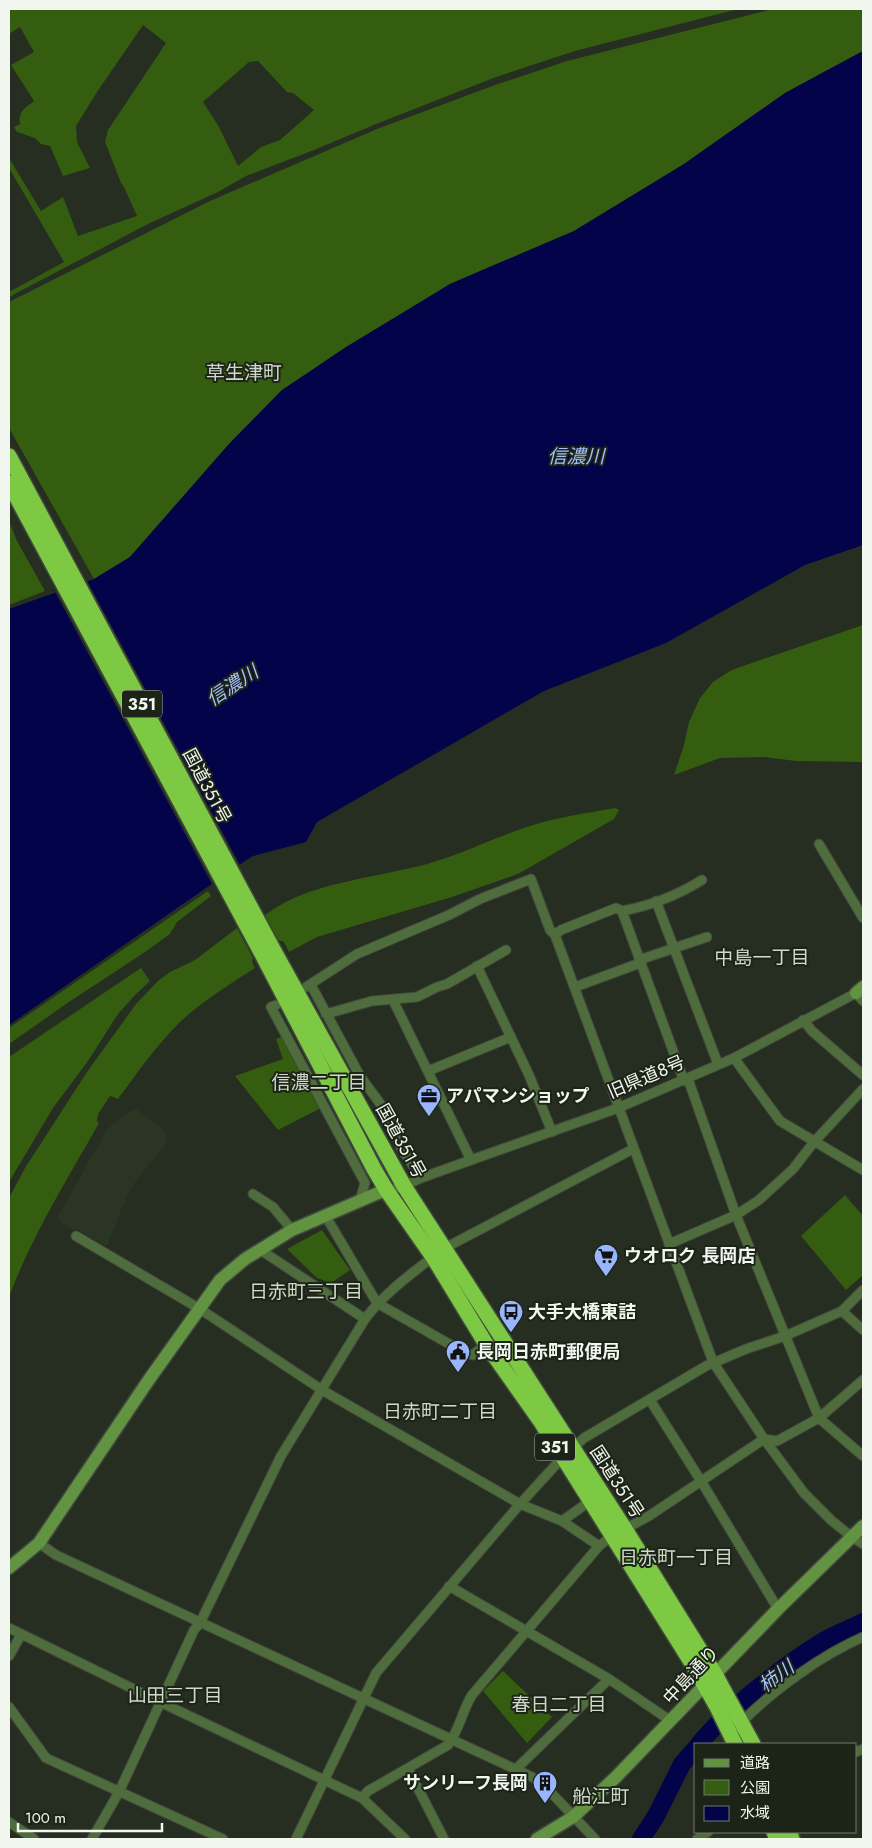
<svg xmlns="http://www.w3.org/2000/svg" width="872" height="1848" font-family="Jost,'Noto Sans JP',sans-serif">
<style>
.built{fill:#2a3523}
.green{fill:#345d10;fill-rule:evenodd}
.water{fill:#03034a}
.pier{fill:#262d21}
.lines{fill:none;stroke-linecap:round;stroke-linejoin:round}
.river{stroke:#03034a;stroke-width:18}
.street-casing{stroke:#42493e;stroke-width:11}
.secondary-casing{stroke:#42493e;stroke-width:15}
.highway-casing{stroke:#42493e;stroke-width:18}
.street{stroke:#4f6d3c;stroke-width:9}
.secondary{stroke:#629341;stroke-width:12}
.highway{stroke:#7ec943;stroke-width:15}
.labels{text-anchor:middle;stroke-width:4;stroke-linejoin:round;paint-order:stroke}
.shield{fill:#1c2418;stroke:#b1b7ae;stroke-width:1}
.shield-label{font-size:16px;font-weight:bold;fill:#f1f6ee}
.street-label{font-size:18px;fill:#f1f6ee;stroke:#1c2418}
.poi-label{font-size:18px;font-weight:bold;fill:#f1f6ee;stroke:#1c2418;text-anchor:start}
.neighbourhood-label{font-size:19px;fill:#cfd9c9;stroke:#1c2418}
.water-label{font-size:19px;font-style:italic;fill:#a4bffc;stroke:#1c2418}
</style>
<rect width="100%" height="100%" fill="#262d21"/>
<path class="built" d="M136,1109L164,1130L167,1138L165,1145L133,1185L121,1210L108,1244L105,1246L77,1229L72,1230L57,1218L107,1129L132,1110Z"/>
<g class="green">
<path d="M9,9H738L575,51L496,77L376,124L314,150L246,176L218,192L150,223L9,297V292L64,262L9,168V158L41,211L63,197L78,236L137,216L124,187L121,183L105,142L108,130L166,43L143,25L97,92L76,126L77,142L90,168L63,176L50,146L41,144L35,138L17,132L14,127L20,124C18,111 25,108 34,101L11,65L34,52L20,27L9,34ZM258,61L287,92L293,93L314,110L280,140L261,147L238,166L219,127L203,102L249,62Z"/>
<path d="M773,9H863V51L785,93L684,164L574,231L450,284L282,390L229,444L130,557L94,579L9,428V302L212,200L377,129L495,85L567,61Z"/>
<path d="M9,521L17,541L45,591L9,605Z"/>
<path d="M863,625V762L796,761L764,757L720,758L674,775L684,745L689,722L700,698L713,682L730,671L740,667Z"/>
<path d="M615,808L619,810L614,819L518,874L452,897L317,937L289,952L284,942L278,940L265,915C308,882 376,878 427,864C462,854 495,837 530,826C558,817 587,813 615,808Z"/>
<path d="M208,891L211,896L177,922L170,934L145,952L69,1002L9,1044V1028Z"/>
<path d="M237,928L253,958L252,962L255,968C229,985 201,1002 179,1023C156,1046 137,1073 118,1099L110,1096L98,1114L97,1121L99,1123C67,1180 32,1235 9,1297V1198L25,1168L87,1072L136,1004L158,981L170,972L195,960Z"/>
<path d="M141,968L150,981L135,995L118,1014L88,1061L53,1108L9,1182V1057Z"/>
<path d="M281,1037H283L321,1108L278,1130L235,1076L283,1059L276,1039Z"/>
<path d="M845,1195L863,1216V1275L846,1290L801,1236Z"/>
<path d="M322,1230L350,1270L331,1283L317,1278L287,1249Z"/>
<path d="M503,1671L552,1717L527,1743L483,1691Z"/>
</g>
<path class="water" d="M863,51V545L805,565L666,643L544,691L317,822L306,842L253,856L242,863L9,1025V609L94,579L130,557L229,444L282,390L346,347L450,284L574,231L684,164L785,93Z"/>
<path class="pier" d="M86,579L241,867L213,886L54,590Z"/>
<g class="lines">
<g class="river">
<path d="M699,1744C729,1708 782,1667 822,1642C835,1634 850,1629 863,1622"/>
<path d="M641,1839L656,1816L682,1764L696,1748"/>
</g>
<defs>
<g id="street">
<path d="M819,844L863,918"/>
<path d="M656,901L718,1064"/>
<path d="M622,911C649,906 678,895 702,880"/>
<path d="M555,935L561,930L616,908L622,911L684,1081"/>
<path d="M639,960L707,937"/>
<path d="M477,966L529,1075L552,1132"/>
<path d="M311,985L360,1076L387,1113L400,1146L421,1178"/>
<path d="M306,987L357,954L449,915L480,899L531,879L550,930L555,935L713,1362L764,1439L804,1493L832,1521L852,1537L863,1544"/>
<path d="M575,987L640,963"/>
<path d="M393,1000L471,1160"/>
<path d="M276,1005L271,1007L365,1183L360,1200"/>
<path d="M326,1014L372,1001L417,997L437,987L447,984L506,950"/>
<path d="M803,1020L812,1031L863,1075"/>
<path d="M734,1058L780,1121L863,1170"/>
<path d="M428,1071L511,1037"/>
<path d="M688,1079L736,1215L819,1418L863,1456"/>
<path d="M387,1191L404,1186L421,1178L471,1160L618,1108L734,1058L856,993L863,1001"/>
<path d="M253,1194L273,1207L292,1230"/>
<path d="M325,1215L377,1303L465,1353L473,1355L486,1344"/>
<path d="M76,1236L200,1309L322,1390L520,1504L562,1521L590,1501"/>
<path d="M669,1244L736,1215L759,1200L793,1169L814,1142L863,1089"/>
<path d="M259,1249L365,1319"/>
<path d="M443,1249L633,1149"/>
<path d="M842,1311L863,1330"/>
<path d="M650,1400L701,1481L778,1609"/>
<path d="M562,1521L599,1546"/>
<path d="M625,1529L649,1516L764,1439L777,1441L819,1418L863,1380"/>
<path d="M39,1543L56,1555L530,1776L541,1782L595,1839"/>
<path d="M449,1586L609,1679L671,1721"/>
<path d="M9,1628L160,1702L362,1798L405,1839"/>
<path d="M9,1656L21,1635"/>
<path d="M9,1707L46,1758L223,1839"/>
<path d="M742,1722C773,1690 822,1655 863,1637"/>
<path d="M856,1752L863,1749"/>
<path d="M408,1769L444,1839"/>
<path d="M516,1769L609,1679"/>
<path d="M362,1798L368,1791L448,1745C459,1731 462,1711 472,1695L599,1546L612,1536"/>
<path d="M9,1822L34,1839"/>
<path d="M92,1839L119,1792L194,1630L200,1623L281,1456L365,1319C384,1294 408,1276 433,1257"/>
<path d="M296,1839L376,1673L520,1504L562,1458L584,1438L706,1366L746,1349L785,1336L842,1311L863,1290"/>
<path d="M697,1839L708,1832"/>
</g>
<g id="secondary">
<path d="M856,993L863,987"/>
<path d="M9,1568L39,1543L148,1381L220,1280L245,1259L292,1230L378,1193L387,1191"/>
<path d="M537,1839L573,1817L616,1777L778,1609L863,1526"/>
</g>
<g id="highway">
<path d="M9,456L274,951L404,1186L625,1529L715,1674L753,1744"/>
<path d="M9,483L263,956L374,1169L387,1191L433,1257L486,1344L541,1422L693,1665L717,1707L735,1744"/>
<path d="M774,1832L777,1839"/>
<path d="M789,1832L792,1839"/>
</g>
</defs>
<use href="#street" class="street-casing"/>
<use href="#secondary" class="secondary-casing"/>
<use href="#highway" class="highway-casing"/>
<use href="#street" class="street"/>
<use href="#secondary" class="secondary"/>
<use href="#highway" class="highway"/>
</g>
<defs>
<symbol id="office-pin" viewBox="-11 -11 22 30"><path d="M0 17L-7.5 6A9.5 9.5 0 1 1 7.5 6Z" fill="#98b6fd" stroke="#1c2418"/><path d="M-6-3h4V-5.5h4V-3h4V5H-6ZM-1-4.5V-3h2v-1.5ZM-6 0V1H6V0Z" fill="#111"/></symbol>
<symbol id="supermarket-pin" viewBox="-11 -11 22 30"><path d="M0 17L-7.5 6A9.5 9.5 0 1 1 7.5 6Z" fill="#98b6fd" stroke="#1c2418"/><path d="M-6-5.5h2.5l.6 2H6L4.5 2H-2.5L-4.4-4H-6ZM-1.5 3.2a1.3 1.3 0 1 0 .1 0ZM3 3.2a1.3 1.3 0 1 0 .1 0Z" fill="#111"/></symbol>
<symbol id="bus-pin" viewBox="-11 -11 22 30"><path d="M0 17L-7.5 6A9.5 9.5 0 1 1 7.5 6Z" fill="#98b6fd" stroke="#1c2418"/><path d="M-5-6H5V4H4V6H2V4H-2V6H-4V4H-5ZM-3.5-4V0h7V-4ZM-3.5 1.2v1.5H-2V1.2ZM2 1.2v1.5H3.5V1.2Z" fill="#111"/></symbol>
<symbol id="civic-pin" viewBox="-11 -11 22 30"><path d="M0 17L-7.5 6A9.5 9.5 0 1 1 7.5 6Z" fill="#98b6fd" stroke="#1c2418"/><path d="M-.6-6.5H3V-4.5H.6V-3L4-1V1h2V6H-6V1h2V-1L-.6-3ZM-1.2 2.5V6h2.4V2.5Z" fill="#111"/></symbol>
<symbol id="building-pin" viewBox="-11 -11 22 30"><path d="M0 17L-7.5 6A9.5 9.5 0 1 1 7.5 6Z" fill="#98b6fd" stroke="#1c2418"/><path d="M-4-6H4V6H1V3H-1V6H-4ZM-2.5-4.3h1.7v1.8h-1.7ZM.8-4.3h1.7v1.8H.8ZM-2.5-1h1.7V.8h-1.7ZM.8-1h1.7V.8H.8Z" fill="#111"/></symbol>
</defs>
<g fill-rule="evenodd">
<use href="#office-pin" x="415" y="1082" width="28" height="38"/>
<use href="#supermarket-pin" x="592" y="1242" width="28" height="38"/>
<use href="#bus-pin" x="497" y="1298" width="28" height="38"/>
<use href="#civic-pin" x="444" y="1338" width="28" height="38"/>
<use href="#building-pin" x="531" y="1769" width="28" height="38"/>
</g>
<g class="labels">
<g class="shield">
<rect x="122" y="690.5" width="40" height="27" rx="4"/>
<rect x="535" y="1433.5" width="40" height="27" rx="4"/>
</g>
<g class="shield-label">
<text x="142" y="710">351</text>
<text x="555" y="1453">351</text>
</g>
<g class="street-label">
<text transform="translate(207 786) rotate(62)" y="6">国道351号</text>
<text transform="translate(646 1077) rotate(-23)" y="6">旧県道8号</text>
<text transform="translate(401 1141) rotate(61)" y="6">国道351号</text>
<text transform="translate(617 1482) rotate(57)" y="6">国道351号</text>
<text transform="translate(691 1675) rotate(-47)" y="6">中島通り</text>
</g>
<g class="poi-label">
<text x="446" y="1102">アパマンショップ</text>
<text x="624" y="1262">ウオロク 長岡店</text>
<text x="528" y="1318">大手大橋東詰</text>
<text x="476" y="1358">長岡日赤町郵便局</text>
<text x="528" y="1789" text-anchor="end">サンリーフ長岡</text>
</g>
<g class="neighbourhood-label">
<text x="244" y="379">草生津町</text>
<text x="762" y="964">中島一丁目</text>
<text x="319" y="1089">信濃二丁目</text>
<text x="306" y="1298">日赤町三丁目</text>
<text x="440" y="1418">日赤町二丁目</text>
<text x="676" y="1564">日赤町一丁目</text>
<text x="175" y="1702">山田三丁目</text>
<text x="559" y="1711">春日二丁目</text>
<text x="601" y="1803">船江町</text>
</g>
<g class="water-label">
<text x="576" y="463">信濃川</text>
<text transform="translate(232 685) rotate(-33)" y="7">信濃川</text>
<text transform="translate(776 1676) rotate(-37)" y="7">柿川</text>
</g>
</g>
<rect width="872" height="1848" fill="none" stroke="#f1f6ee" stroke-width="20"/>
<rect x="694" y="1743" width="162" height="90" fill="#1c2418" stroke="#71786e"/>
<rect x="704" y="1759" width="25" height="8" fill="#629341" stroke="#71786e"/>
<text x="740" y="1768" font-size="15" fill="#f1f6ee">道路</text>
<rect x="704" y="1780" width="25" height="15" fill="#345d10" stroke="#71786e"/>
<text x="740" y="1793" font-size="15" fill="#f1f6ee">公園</text>
<rect x="704" y="1806" width="25" height="15" fill="#03034a" stroke="#71786e"/>
<text x="740" y="1818" font-size="15" fill="#f1f6ee">水域</text>
<path d="M18 1823v8h144v-8" fill="none" stroke="#f1f6ee" stroke-width="2.5"/>
<text x="25" y="1823" font-size="15" fill="#f1f6ee" stroke="#1c2418" stroke-width="4" paint-order="stroke">100 m</text>
</svg>
